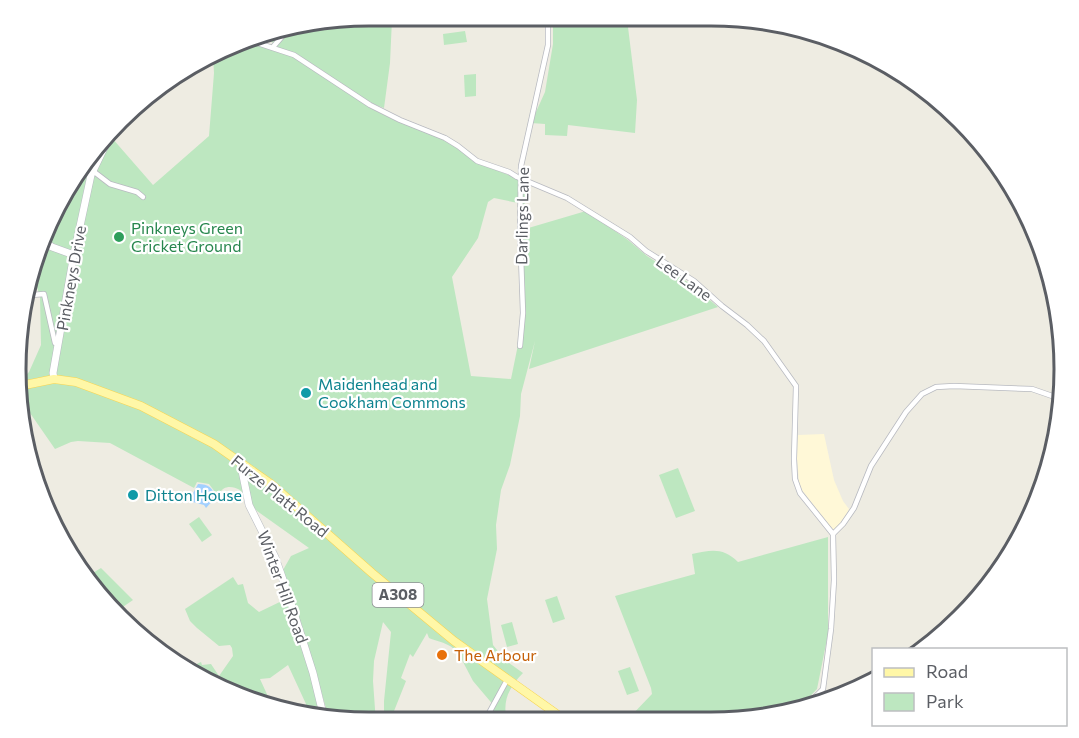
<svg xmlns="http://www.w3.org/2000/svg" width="1079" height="738" font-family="Commissioner,sans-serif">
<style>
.commercial{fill:#fff8d7}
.green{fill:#bde7c0;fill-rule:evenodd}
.water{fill:#a2d0ff}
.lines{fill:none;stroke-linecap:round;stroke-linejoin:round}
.street-casing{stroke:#b8bac0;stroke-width:6}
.secondary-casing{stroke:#b8bbc2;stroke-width:8}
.primary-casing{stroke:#f8d552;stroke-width:9}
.street{stroke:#fff;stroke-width:4.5}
.secondary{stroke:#fff;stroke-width:7}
.primary{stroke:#fff7a7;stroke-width:8}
.leisure-dot{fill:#2e9e5b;stroke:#fff;stroke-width:2}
.culture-dot{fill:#0f9aa8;stroke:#fff;stroke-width:2}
.food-dot{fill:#e8710a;stroke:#fff;stroke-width:2}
.labels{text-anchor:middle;stroke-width:4.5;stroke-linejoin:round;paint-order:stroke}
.shield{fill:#fff;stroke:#8c8e92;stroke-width:1.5}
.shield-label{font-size:15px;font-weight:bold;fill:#5b5e64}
.street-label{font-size:16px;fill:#5b5e64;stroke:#fff}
.leisure-label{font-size:16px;fill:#27864d;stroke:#fff;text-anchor:start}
.culture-label{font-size:16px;fill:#0d838f;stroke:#fff;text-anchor:start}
.food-label{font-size:16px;fill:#c56008;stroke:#fff;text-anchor:start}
.rim{fill:none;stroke:#5b5e64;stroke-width:3}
</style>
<rect width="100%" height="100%" fill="#eeece2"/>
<path class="commercial" d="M824,434L834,480L843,501L849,509L839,528L833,530L802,490L799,482L797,458L798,435Z"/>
<g class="green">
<path d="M369,15H390L392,19L390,63L384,108L365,101L320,69L276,46L271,41L288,26Z"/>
<path d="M559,18L627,19L637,100L635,133L568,125L567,136L545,135V124L531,123L545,92L553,44V21Z"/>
<path d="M465,31L467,42L444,45L443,34Z"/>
<path d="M247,41L292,55L352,95L454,144L478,163L527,182L523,219L525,229L586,211L628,240L647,256L692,285L718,307L529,369L535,341L521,394L520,416L510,465L501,490L496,525L497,549L487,599L493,645L505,660L523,673C511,685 503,698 506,716L484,720L493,712L495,707L473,681L462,660L457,658C457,644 441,643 429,638L427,633L413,657L410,654L401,678L406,681L392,716L388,717L384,712V701L391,632L383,622L374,661L373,681L376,723L328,715L303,629L283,570L291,556L309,548L257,511L252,505L249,492L244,496L240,490C232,486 224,485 219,494L220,497L216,499L215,492L209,484L197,482L194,488L110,443L78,441L71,442L55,449L21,400L20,382L29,372L41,345L40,297L32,270L42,233L94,149L98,148L102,150L112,138L153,185L209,136L214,73L213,56ZM494,198L518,203L522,325L511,379L471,376L452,277L478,238L488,202Z"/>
<path d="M476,74V96L465,97L464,75Z"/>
<path d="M678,468L695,511L676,518L659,475Z"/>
<path d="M199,517L212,535L202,542L189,524Z"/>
<path d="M828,537V634L817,689L797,710L779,716L628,719L652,694L651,688L615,596L695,574L692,554C711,550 723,547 738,562Z"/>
<path d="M101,568L133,600L114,613L88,576Z"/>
<path d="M233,577L238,585L243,584L248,603L259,612L288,598L312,677L321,713L298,709L306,706V704L288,665L270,678L260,679L271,703L233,696L190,667L201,662L202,665L211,664L219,676L233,656L232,648L230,645L219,646L197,628L190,621L185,609Z"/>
<path d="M557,596L565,619L553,623L545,600Z"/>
<path d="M512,622L518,644L507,647L501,625Z"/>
<path d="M630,667L639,691L627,695L618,671Z"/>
</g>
<path class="water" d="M198,484C208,484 214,488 215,498L206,508L204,505L189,501Z"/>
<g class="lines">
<defs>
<g id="street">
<path d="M248,40L294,55L370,105L400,120L445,138L458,146L477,161L509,172L517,177L567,198L630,237L646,251L694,281L722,306L747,325L764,341L796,386L794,459L795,479L800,493L833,534L834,580L831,629L823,689L804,708"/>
<path d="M273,47L292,25"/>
<path d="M93,171L110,184L137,192L143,197"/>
<path d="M32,295L44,294L55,343"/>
<path d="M520,346L523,313L520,228L521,166L548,45V18"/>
<path d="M833,534L843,524L854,508L871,466L906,412L922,394L936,387L954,386L1032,389L1058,398"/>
<path d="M478,721L489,713L507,680"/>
</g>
<g id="secondary">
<path d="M41,239L52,247L74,255"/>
<path d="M54,379L53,373L74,254L91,175L105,146L127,115"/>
<path d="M240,461L249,505L275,557L288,594L313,673L323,714"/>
</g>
<path id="primary" d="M20,386L54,379L76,382L141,406L214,444L271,484L372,573L454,641L565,720"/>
</defs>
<use href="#street" class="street-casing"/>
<use href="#secondary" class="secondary-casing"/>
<use href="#primary" class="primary-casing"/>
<use href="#street" class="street"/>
<use href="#secondary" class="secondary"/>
<use href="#primary" class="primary"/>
</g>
<circle class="leisure-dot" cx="119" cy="237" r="6"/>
<g class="culture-dot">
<circle cx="306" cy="393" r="6"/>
<circle cx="133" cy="495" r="6"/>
</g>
<circle class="food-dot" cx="442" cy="655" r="6"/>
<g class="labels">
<rect class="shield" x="372.5" y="583" width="51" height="24" rx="4.5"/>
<g class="shield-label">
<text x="398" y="600">A308</text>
</g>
<g class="street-label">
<text transform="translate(522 216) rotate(-89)" y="6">Darlings Lane</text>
<text transform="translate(71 278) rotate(-80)" y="6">Pinkneys Drive</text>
<text transform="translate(684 278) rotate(36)" y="6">Lee Lane</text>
<text transform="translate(280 496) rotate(39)" y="6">Furze Platt Road</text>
<text transform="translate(283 587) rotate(70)" y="6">Winter Hill Road</text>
</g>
<g class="leisure-label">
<text x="131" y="234">Pinkneys Green<tspan x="131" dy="18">Cricket Ground</tspan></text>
</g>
<g class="culture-label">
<text x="318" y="390">Maidenhead and<tspan x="318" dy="18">Cookham Commons</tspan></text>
<text x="145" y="501">Ditton House</text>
</g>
<g class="food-label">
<text x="454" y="661">The Arbour</text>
</g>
</g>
<path d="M0 0H1079V738H0ZM369 26H711A343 343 0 0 1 1054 369V369A343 343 0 0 1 711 712H369A343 343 0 0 1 26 369V369A343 343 0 0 1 369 26Z" fill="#fff" fill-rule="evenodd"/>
<path class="rim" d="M369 26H711A343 343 0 0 1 1054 369V369A343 343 0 0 1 711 712H369A343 343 0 0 1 26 369V369A343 343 0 0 1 369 26Z"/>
<rect x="872" y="648" width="195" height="78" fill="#ffffff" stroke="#bdbfc1" stroke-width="1.5"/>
<rect x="884" y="668" width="30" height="9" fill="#fff7a7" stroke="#bdbfc1" stroke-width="1.5"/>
<text x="926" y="678" font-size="18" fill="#5b5e64">Road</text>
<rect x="884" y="693" width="30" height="18" fill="#bde7c0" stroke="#bdbfc1" stroke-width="1.5"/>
<text x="926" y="708" font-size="18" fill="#5b5e64">Park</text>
</svg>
